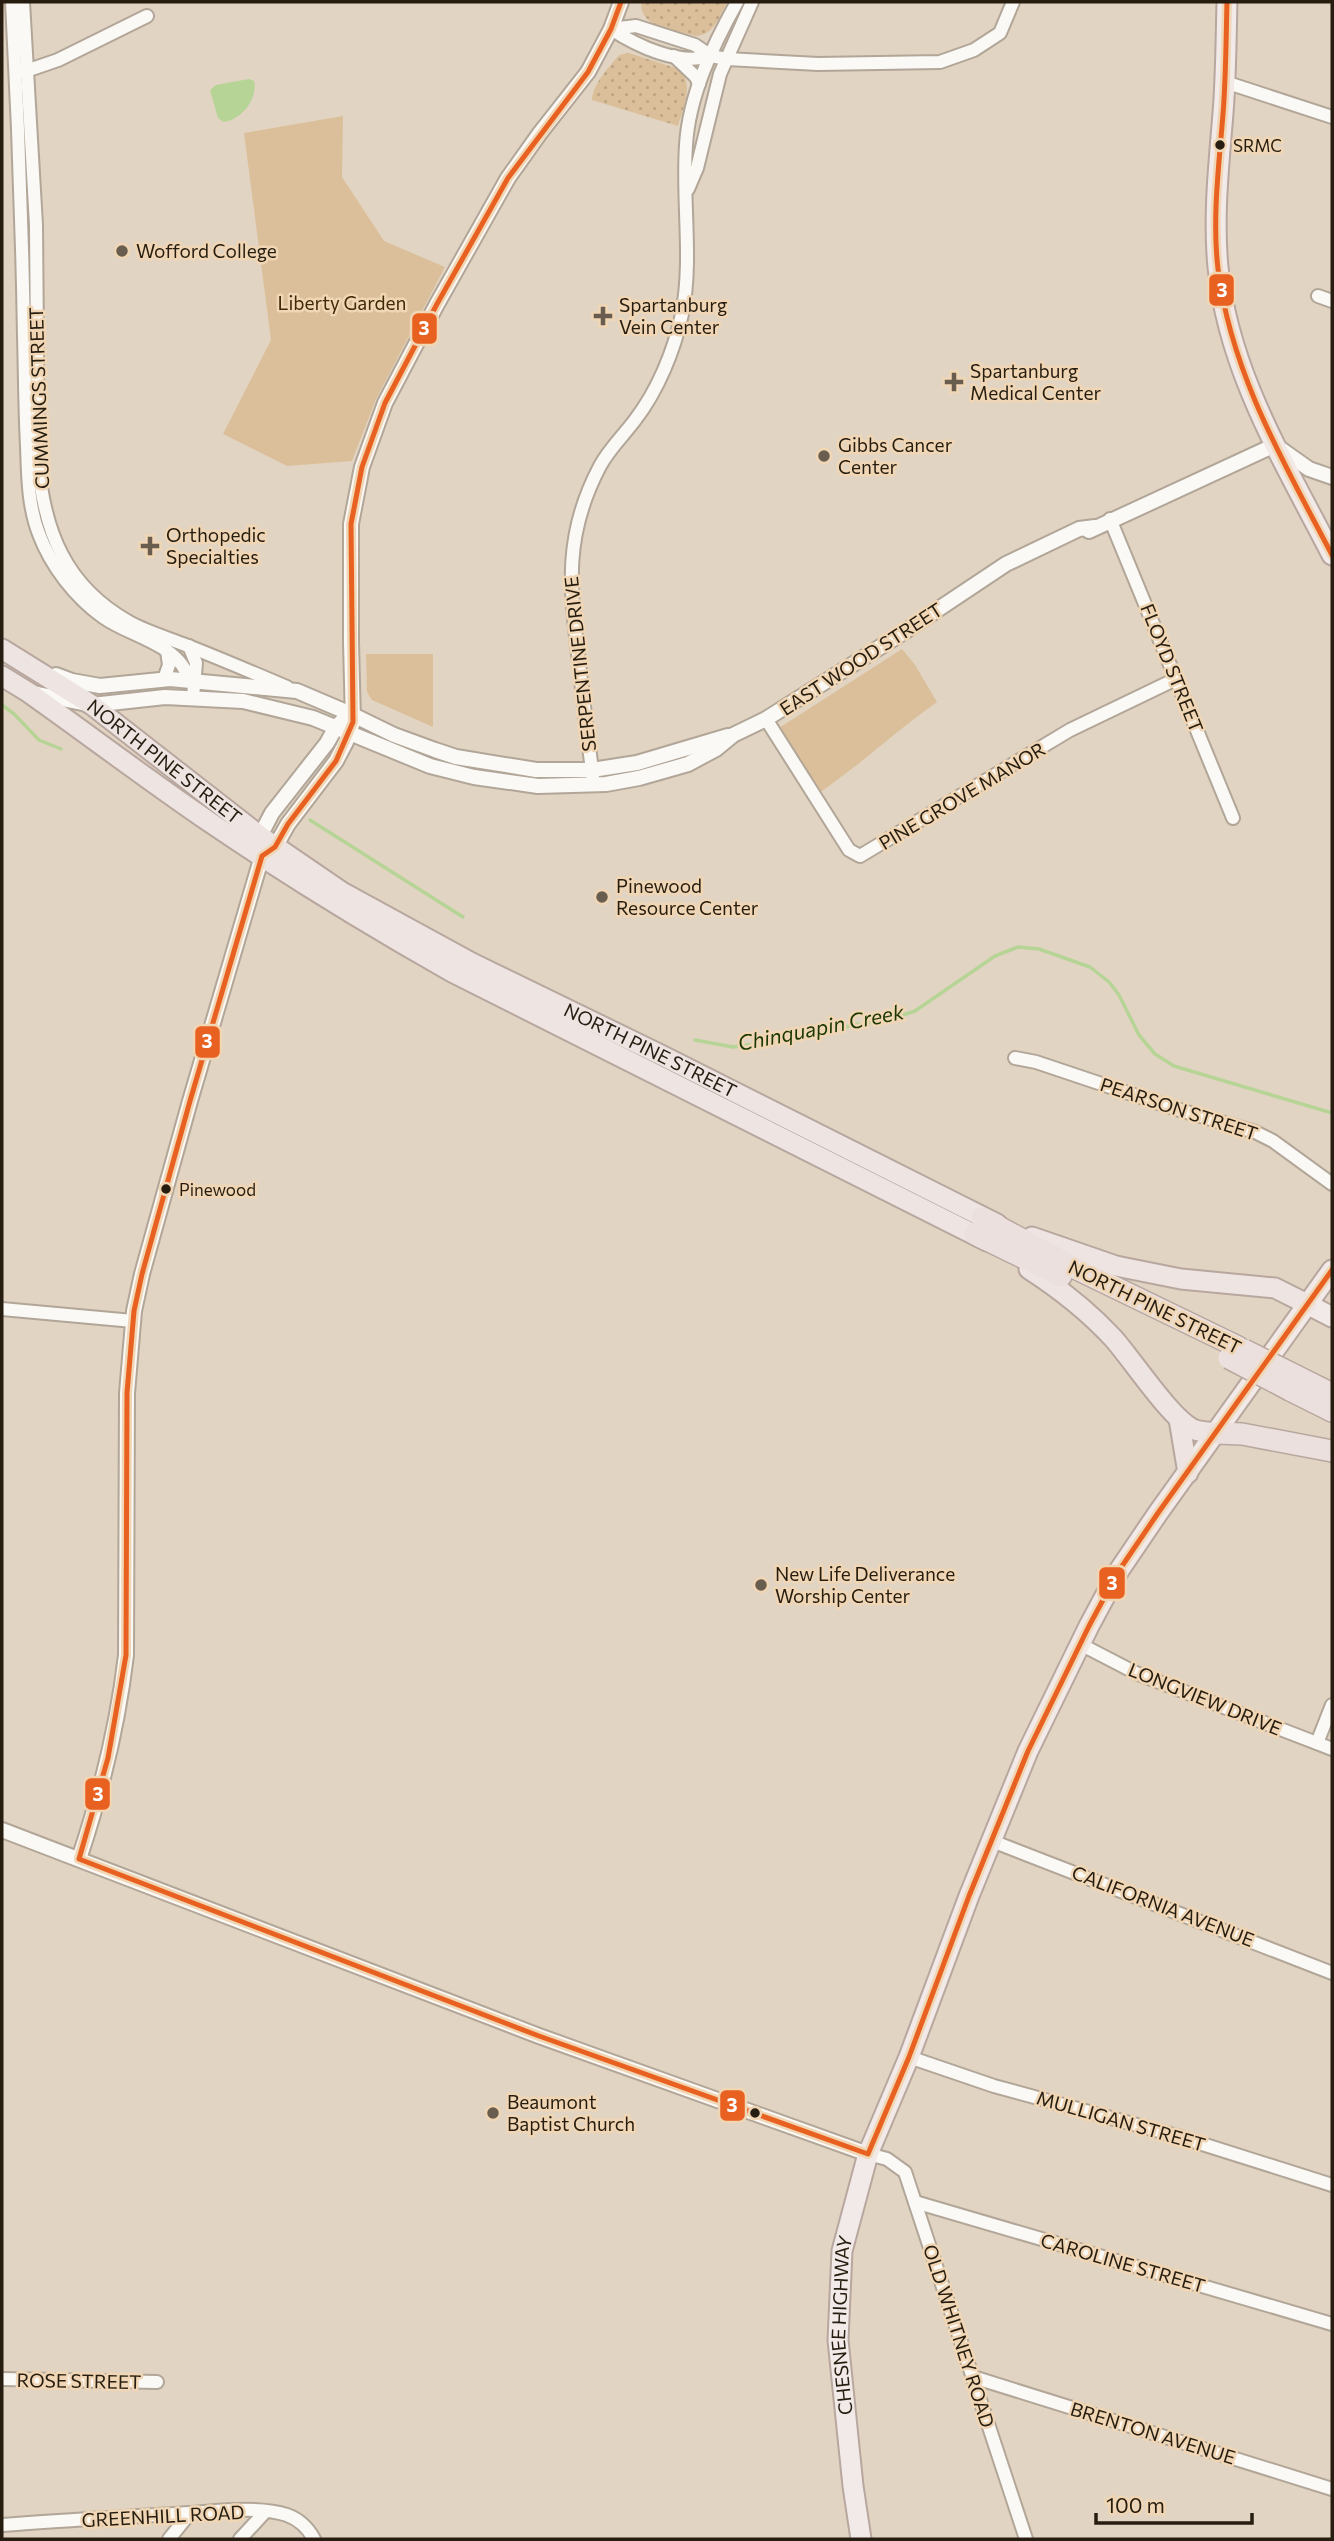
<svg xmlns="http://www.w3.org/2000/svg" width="1334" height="2541" font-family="Commissioner,sans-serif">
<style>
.grass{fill:url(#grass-dots)}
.park{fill:#dbbf9a}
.water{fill:#b7d497}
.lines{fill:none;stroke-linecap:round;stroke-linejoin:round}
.stream{stroke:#b7d497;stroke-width:3.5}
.minor-casing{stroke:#b1a698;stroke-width:16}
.tertiary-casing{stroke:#b1a698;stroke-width:18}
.primary-casing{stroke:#b8a79f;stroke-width:23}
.trunk-casing{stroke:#b8a79f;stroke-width:23}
.motorway-casing{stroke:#b8a79f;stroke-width:24}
.minor{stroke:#fbf9f6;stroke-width:12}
.tertiary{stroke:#fbf9f6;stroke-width:14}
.primary{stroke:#f2eae8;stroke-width:19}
.trunk{stroke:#eee5e3;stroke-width:19}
.motorway{stroke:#ebe0de;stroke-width:21}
.motorway-bridge-casing{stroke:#b8a79f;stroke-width:24;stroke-linecap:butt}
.motorway-bridge{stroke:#ebe0de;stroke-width:21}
.bus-1-casing{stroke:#f0d6b4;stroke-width:10}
.bus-1{stroke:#e86121;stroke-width:5}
.bus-dot{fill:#261d10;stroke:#f0d6b4;stroke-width:2.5}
.poi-dot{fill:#685d4e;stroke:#f0d6b4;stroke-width:2.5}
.labels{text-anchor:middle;stroke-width:5;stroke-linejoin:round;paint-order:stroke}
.bus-label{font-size:17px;fill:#261d10;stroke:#f0d6b4;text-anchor:start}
.poi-label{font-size:19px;fill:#261d10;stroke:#f0d6b4;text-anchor:start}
.park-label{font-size:19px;fill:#402906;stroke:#f0d6b4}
.street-label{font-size:19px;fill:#261d10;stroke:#f0d6b4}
.water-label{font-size:21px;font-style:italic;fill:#1a3700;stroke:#f0d6b4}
.line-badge{stroke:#f0d6b4;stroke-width:2.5}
.badge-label{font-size:19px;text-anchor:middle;font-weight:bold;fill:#fff}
</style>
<defs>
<pattern id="grass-dots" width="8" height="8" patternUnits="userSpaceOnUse" patternTransform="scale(1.75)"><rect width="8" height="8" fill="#dbbf9a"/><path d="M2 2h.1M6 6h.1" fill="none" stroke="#bca484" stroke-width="1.8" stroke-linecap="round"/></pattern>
</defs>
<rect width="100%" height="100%" fill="#e2d4c2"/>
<g class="grass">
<path d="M641,2H727C720,16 714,35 696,36C674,30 640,29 641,2Z"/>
<path d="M629,53L679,69C695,85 683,108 678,126L592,100C592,85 609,67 619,55Z"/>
</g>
<g class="park">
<path d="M343,116L342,177L384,241L445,267L376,399L352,461L287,466L223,434L271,340L244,133Z"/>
<path d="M902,649L915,665L937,702C896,731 860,765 819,793L779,728Z"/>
<path d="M366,654H433V727L372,700L367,692Z"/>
</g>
<path class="water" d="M249,79L254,81C258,99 242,119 224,122L218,118L210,90L216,85Z"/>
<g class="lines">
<g class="stream">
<path d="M2,705L14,714L39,740L61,749"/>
<path d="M310,820L463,917"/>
<path d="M695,1040L733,1047L814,1036L853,1025L888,1020L915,1011L995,956L1018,947L1039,949L1090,967L1109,982L1119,995L1139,1035L1155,1054L1174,1066L1332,1113"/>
</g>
<defs>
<g id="minor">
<path d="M12,2C18,113 22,224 24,335C25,372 25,409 27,446C28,475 28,506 39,534C51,566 75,597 103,617C131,637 180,644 189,680"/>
<path d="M23,2L36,225L38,462C44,531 65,586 129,622C147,632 168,638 188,646C221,659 254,673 287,687"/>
<path d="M674,56L696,77L699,84"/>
<path d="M711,56C679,66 637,46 611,29L636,26L695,45L711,56L727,59L818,64L940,62L974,50L1000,33L1013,2"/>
<path d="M23,72L58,60L147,16"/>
<path d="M1225,82L1332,117"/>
<path d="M688,189L697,168L720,74L752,2"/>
<path d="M1318,296L1332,301"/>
<path d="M1110,519L1233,818"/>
<path d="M189,646L196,663L193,697"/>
<path d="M164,679L169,665L167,651"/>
<path d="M766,719L849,850L860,856L1070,730L1176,679"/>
<path d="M593,778C588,739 583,701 579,662C570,588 563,536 600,466C609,449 623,436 635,420C658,390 674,351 682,314C693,259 682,202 686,145C689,95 713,45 737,2"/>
<path d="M1015,1058L1036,1062L1173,1108L1255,1132L1273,1141L1332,1184"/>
<path d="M2,1309L133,1321"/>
<path d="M1080,1644L1136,1673L1332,1749"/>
<path d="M1317,1743L1332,1705"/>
<path d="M992,1841L1332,1973"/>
<path d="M909,2057L994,2086L1177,2136L1332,2185"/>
<path d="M868,2154L887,2159L905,2172L1026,2539"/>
<path d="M915,2202L1332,2324"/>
<path d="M973,2377L1332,2489"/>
<path d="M2,2379L157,2382"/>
<path d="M2,2525C64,2520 127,2517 190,2513C218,2511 260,2506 287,2515C298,2519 308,2528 314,2539"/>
<path d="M169,2539L190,2513"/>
<path d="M240,2539L265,2512"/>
</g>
<g id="tertiary">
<path d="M1089,531L1275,445L1309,469L1332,477"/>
<path d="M56,675L72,681L100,686L170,679L297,691L351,714L394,735L435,750L456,757L536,770H592L637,763L728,736"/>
<path d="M33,693L92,705L165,697L243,701L313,718L430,766L474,777L538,786L606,784L639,778L688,764L716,749L733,735L766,719L904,632L1006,564L1079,529L1095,527"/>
<path d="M259,845L260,836L272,813L327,743L336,727L342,721"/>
<path d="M269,851L275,847L288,824L336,761L346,742L353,722L351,642V524L362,467L385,403L437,304L508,178L540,133L588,72L611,29L621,2"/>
<path d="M2,1830L539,2036L868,2154"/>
<path d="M79,1859C101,1793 118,1724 126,1655L127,1393L134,1311L142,1274L190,1101L262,856"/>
</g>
<g id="primary">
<path d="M1227,2C1226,39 1226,76 1223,113C1219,164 1213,216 1218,267C1228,372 1285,463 1332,555"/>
<path d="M1307,1304L1332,1317"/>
<path id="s1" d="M861,2539L853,2486L838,2340L842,2251L868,2154L909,2057L969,1896L1028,1751L1089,1626L1118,1572L1158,1513L1332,1270"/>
</g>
<g id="trunk">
<path id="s2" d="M2,649L92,705L260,836L342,892L472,963L661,1055L997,1224"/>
<path d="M2,676L28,692C89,735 149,781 211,823C289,876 369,925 452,972L987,1241"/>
<path d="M1032,1237L1116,1266L1181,1279L1275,1288L1307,1304"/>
<path d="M1029,1269C1060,1289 1088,1311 1113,1338C1132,1359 1172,1421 1195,1430C1202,1432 1210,1432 1217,1433"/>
<path d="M1179,1419L1188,1473"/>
</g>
<g id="motorway">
<path d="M982,1218L1077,1269L1238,1347"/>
<path d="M975,1234L1061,1276"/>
<path d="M1298,1377L1332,1394"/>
<path d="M1290,1390L1332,1411"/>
<path d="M1217,1433L1242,1434L1332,1451"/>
</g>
</defs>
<use href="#minor" class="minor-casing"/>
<use href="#tertiary" class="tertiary-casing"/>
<use href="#primary" class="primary-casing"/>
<use href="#trunk" class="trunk-casing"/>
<use href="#motorway" class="motorway-casing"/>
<use href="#minor" class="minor"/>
<use href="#tertiary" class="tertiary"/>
<use href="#primary" class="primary"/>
<use href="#trunk" class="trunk"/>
<use href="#motorway" class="motorway"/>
<defs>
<g id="motorway-bridge">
<path d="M1244,1350L1298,1377"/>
<path d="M1229,1358L1290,1390"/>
</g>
</defs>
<use href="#motorway-bridge" class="motorway-bridge-casing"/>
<use href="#motorway-bridge" class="motorway-bridge"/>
<defs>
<g id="bus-1">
<path d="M621,2L611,29L588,72L508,178L437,304L385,403L362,467L351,524L353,722L336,761L288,824L275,847L262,856L190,1101L142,1274L134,1311L127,1393L126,1655L108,1758L79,1859L539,2036L868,2154L909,2057L969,1896L1028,1751L1089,1626L1118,1572L1158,1513L1332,1270"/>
<path d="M1227,2C1226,39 1226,77 1223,114C1219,165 1212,218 1218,269C1231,373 1284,463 1332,555"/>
</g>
</defs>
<use href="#bus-1" class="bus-1-casing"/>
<use href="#bus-1" class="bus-1"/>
</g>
<g class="bus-dot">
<circle cx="1220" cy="145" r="6"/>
<circle cx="166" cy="1189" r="6"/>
<circle cx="755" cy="2113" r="6"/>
</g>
<g class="poi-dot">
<circle cx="122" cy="251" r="7"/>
<path d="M599.5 305.5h7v7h7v7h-7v7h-7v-7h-7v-7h7z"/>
<path d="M950.5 371.5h7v7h7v7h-7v7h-7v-7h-7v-7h7z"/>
<circle cx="824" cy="456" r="7"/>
<path d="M146.5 535.5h7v7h7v7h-7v7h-7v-7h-7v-7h7z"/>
<circle cx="602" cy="897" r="7"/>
<circle cx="761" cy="1585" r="7"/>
<circle cx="493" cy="2113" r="7"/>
</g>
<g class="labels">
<g class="bus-label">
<text x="1233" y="152">SRMC</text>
<text x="179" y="1196">Pinewood</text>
</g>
<g class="poi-label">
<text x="136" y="258">Wofford College</text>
<text x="619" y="312">Spartanburg<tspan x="619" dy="22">Vein Center</tspan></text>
<text x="970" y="378">Spartanburg<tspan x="970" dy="22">Medical Center</tspan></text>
<text x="838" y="452">Gibbs Cancer<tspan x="838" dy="22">Center</tspan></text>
<text x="166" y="542">Orthopedic<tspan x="166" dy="22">Specialties</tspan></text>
<text x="616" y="893">Pinewood<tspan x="616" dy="22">Resource Center</tspan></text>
<text x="775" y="1581">New Life Deliverance<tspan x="775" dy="22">Worship Center</tspan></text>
<text x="507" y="2109">Beaumont<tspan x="507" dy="22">Baptist Church</tspan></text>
</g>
<g class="park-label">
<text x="342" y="310">Liberty Garden</text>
</g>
<g class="street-label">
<text transform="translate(39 398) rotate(-92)" y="7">CUMMINGS STREET</text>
<text transform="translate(861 659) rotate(-33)" y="7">EAST WOOD STREET</text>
<text transform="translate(580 664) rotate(-96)" y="7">SERPENTINE DRIVE</text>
<text transform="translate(1172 668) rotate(68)" y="7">FLOYD STREET</text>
<text dy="7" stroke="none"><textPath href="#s2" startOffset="198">NORTH PINE STREET</textPath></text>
<text transform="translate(962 796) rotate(-31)" y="7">PINE GROVE MANOR</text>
<text dy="7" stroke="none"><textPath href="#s2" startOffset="765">NORTH PINE STREET</textPath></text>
<text transform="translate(1179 1109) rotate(18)" y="7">PEARSON STREET</text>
<text transform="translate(1155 1307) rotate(26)" y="7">NORTH PINE STREET</text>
<text transform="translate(1205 1699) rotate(22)" y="7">LONGVIEW DRIVE</text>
<text transform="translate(1163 1906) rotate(21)" y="7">CALIFORNIA AVENUE</text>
<text transform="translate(1121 2121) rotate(16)" y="7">MULLIGAN STREET</text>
<text transform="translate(1123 2263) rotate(16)" y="7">CAROLINE STREET</text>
<text dy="7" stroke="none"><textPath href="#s1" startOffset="215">CHESNEE HIGHWAY</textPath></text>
<text transform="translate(959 2336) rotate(72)" y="7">OLD WHITNEY ROAD</text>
<text transform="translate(79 2381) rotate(1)" y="7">ROSE STREET</text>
<text transform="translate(1153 2433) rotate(17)" y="7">BRENTON AVENUE</text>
<text transform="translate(163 2516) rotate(-3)" y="7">GREENHILL ROAD</text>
</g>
<g class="water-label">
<text transform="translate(821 1028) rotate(-11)" y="7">Chinquapin Creek</text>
</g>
</g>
<g class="line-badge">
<rect x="1208" y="273" width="27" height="34" rx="7" fill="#e86121"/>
<rect x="411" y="312" width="27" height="33" rx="7" fill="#e86121"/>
<rect x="194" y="1025" width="27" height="34" rx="7" fill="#e86121"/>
<rect x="1098" y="1566" width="28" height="34" rx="7" fill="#e86121"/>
<rect x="84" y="1777" width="27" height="34" rx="7" fill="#e86121"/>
<rect x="719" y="2089" width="27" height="33" rx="7" fill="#e86121"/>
</g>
<g class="badge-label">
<text x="1222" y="297">3</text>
<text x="424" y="335">3</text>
<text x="207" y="1048">3</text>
<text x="1112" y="1590">3</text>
<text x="98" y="1801">3</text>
<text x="732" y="2112">3</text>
</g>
<rect width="1334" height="2541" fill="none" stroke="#261d10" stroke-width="7"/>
<path d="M1096 2513v10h156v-10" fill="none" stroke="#261d10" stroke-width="3.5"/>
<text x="1106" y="2513" font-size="21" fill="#261d10" stroke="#f0d6b4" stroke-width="5" paint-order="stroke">100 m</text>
</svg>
